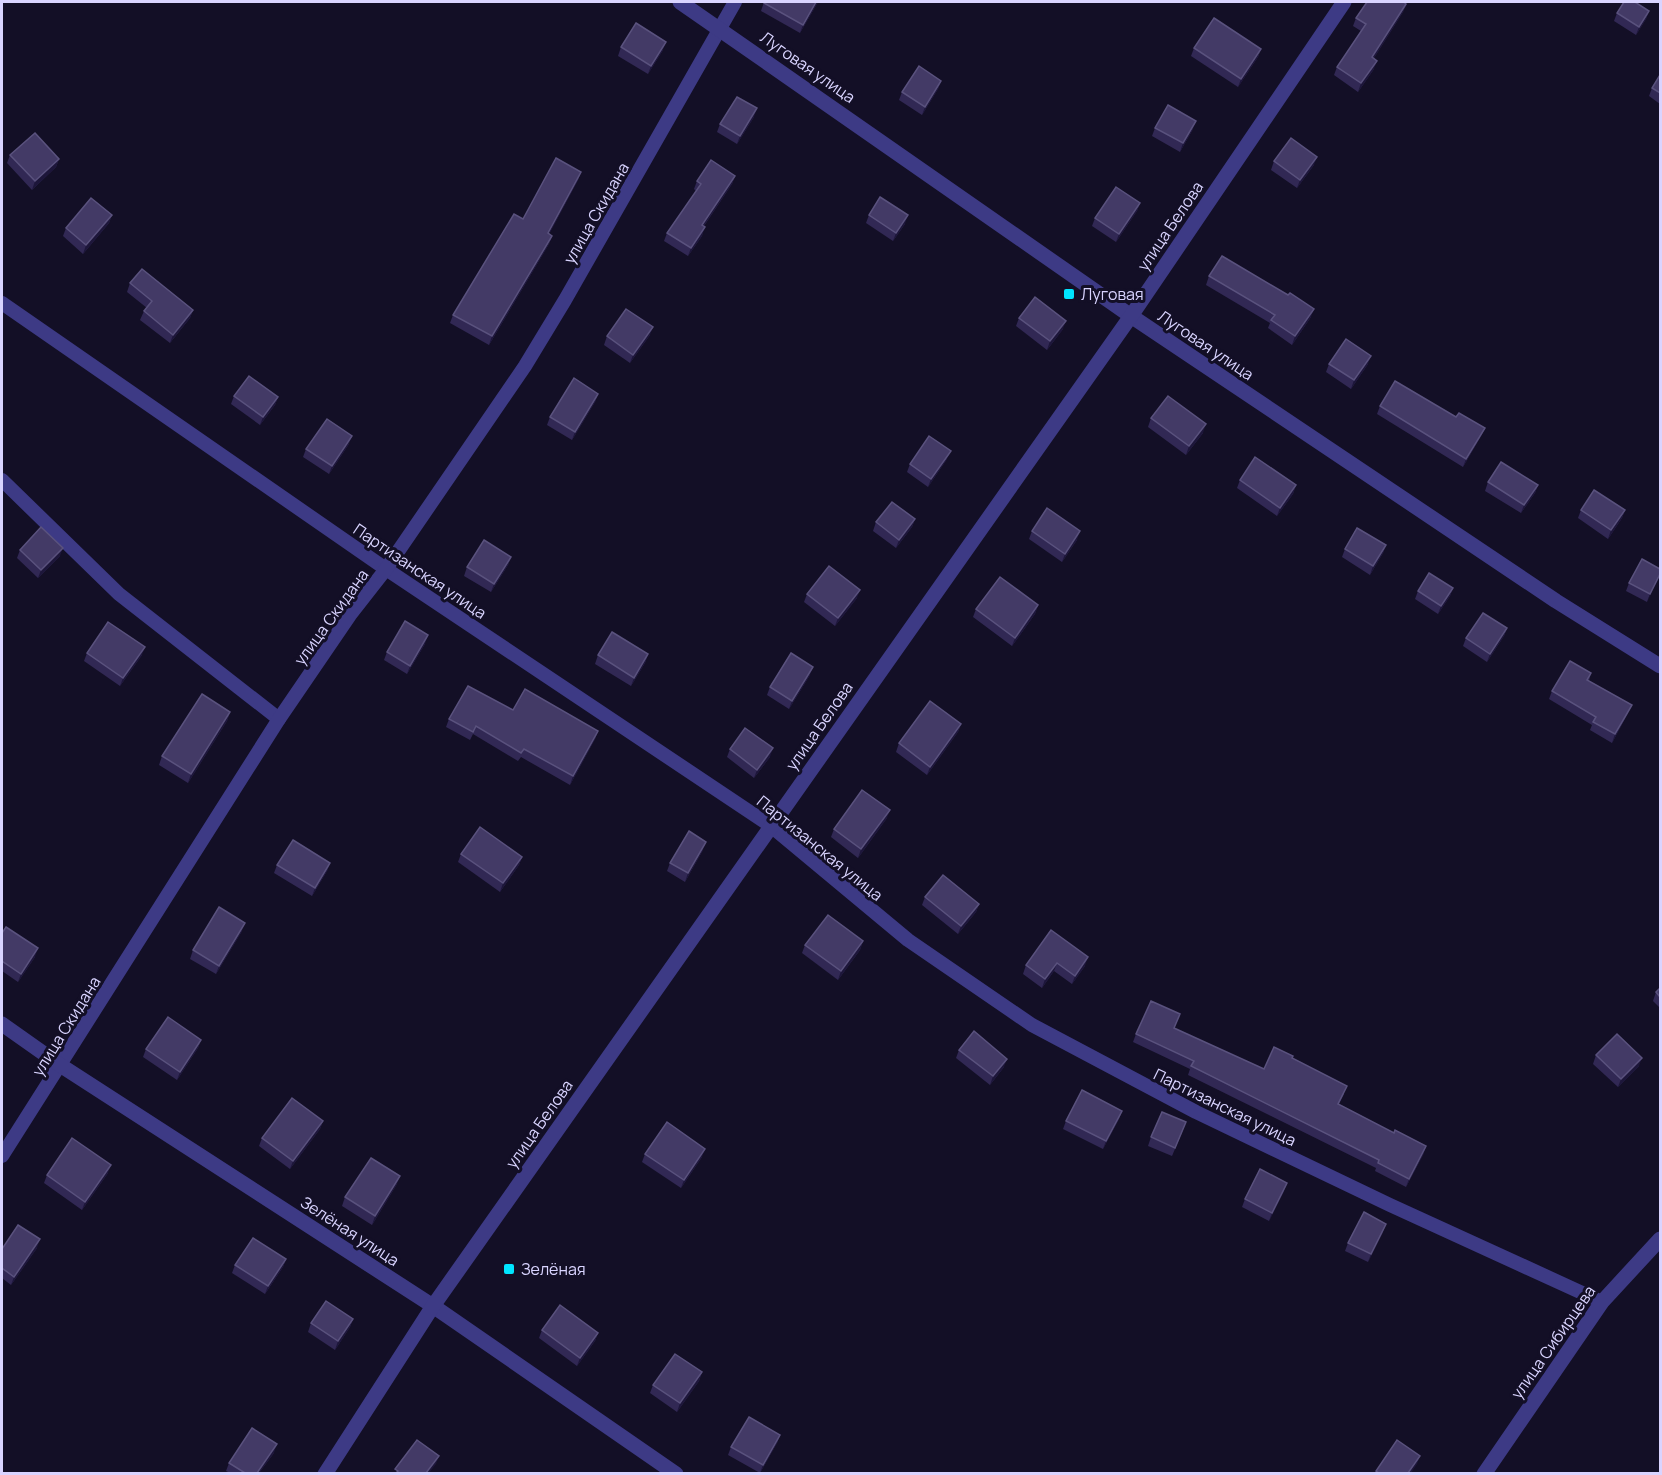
<svg xmlns="http://www.w3.org/2000/svg" width="1662" height="1475" font-family="Manrope,sans-serif">
<style>
.lines{fill:none;stroke-linecap:round;stroke-linejoin:round}
.service{stroke:#3d3a85;stroke-width:14}
.minor{stroke:#3d3a85;stroke-width:15}
.tertiary{stroke:#3d3a85;stroke-width:15}
.wall{fill:#312854}
.shaded-wall{fill:#1d163a}
.building{fill:#433a66;stroke:#5a527e;stroke-width:1.5}
.poi-dot{fill:#00e5ff;stroke:#130f26;stroke-width:2}
.labels{text-anchor:middle;stroke-width:6;stroke-linejoin:round;paint-order:stroke}
.street-label{font-size:16px;fill:#d9d4ff;stroke:#130f26}
.poi-label{font-size:16px;fill:#d9d4ff;stroke:#130f26;text-anchor:start}
</style>
<rect width="100%" height="100%" fill="#130f26"/>
<g class="lines">
<g class="service">
<path d="M2,303L386,569L771,826L908,940L1032,1025L1196,1112L1390,1205L1602,1302"/>
<path d="M2,480L119,594L279,719"/>
<path d="M2,1156L279,719L350,615L386,569L525,366L565,300L735,2"/>
</g>
<path class="minor" d="M2,1024L60,1065L433,1306L676,1474"/>
<g class="tertiary">
<path d="M680,2L1131,316L1556,601L1660,666"/>
<path d="M325,1474L433,1306L1131,316L1344,2"/>
<path d="M1484,1474L1602,1302L1660,1239"/>
</g>
</g>
<g class="wall">
<path d="M764,2H818L800,33L761,11Z"/>
<path d="M1406,4L1403,12L1374,58V69L1358,92L1334,75L1337,67L1361,31L1353,26L1356,18Z"/>
<path d="M1649,11L1646,19L1636,35L1614,21L1617,13Z"/>
<path d="M621,47L663,50L648,74L618,56Z"/>
<path d="M1194,48L1261,49L1258,57L1238,87L1191,56Z"/>
<path d="M1660,75V104L1649,96L1652,88Z"/>
<path d="M941,81L938,89L922,115L899,100L902,92Z"/>
<path d="M754,117L737,144L717,132L720,124Z"/>
<path d="M1155,128L1193,129L1180,152L1152,136Z"/>
<path d="M10,155L59,159L56,167L32,190L7,163Z"/>
<path d="M1274,161L1314,165L1297,188L1271,170Z"/>
<path d="M581,172L578,180L549,234L552,236L549,244L489,345L450,323L453,315L523,219Z"/>
<path d="M735,176L732,184L704,226L702,236L688,256L664,241L667,233L696,191L694,189L697,181Z"/>
<path d="M1140,203L1137,211L1116,242L1092,226L1095,218Z"/>
<path d="M112,215L109,223L83,254L63,236L66,228Z"/>
<path d="M869,215L905,224L893,241L866,223Z"/>
<path d="M1209,276L1311,317L1292,345L1268,328L1270,323L1206,285Z"/>
<path d="M130,283L193,310L190,318L170,343L140,320L144,311L147,308L127,292Z"/>
<path d="M1019,318L1063,329L1047,350L1016,326Z"/>
<path d="M650,335L630,363L604,345L607,336Z"/>
<path d="M1329,364H1368L1351,389L1326,372Z"/>
<path d="M598,394L595,402L572,440L547,425L550,417Z"/>
<path d="M234,396L278,397L275,405L260,425L231,404Z"/>
<path d="M1380,406L1456,417L1485,428L1481,436L1463,467L1377,414Z"/>
<path d="M1151,418L1203,433L1186,455L1148,427Z"/>
<path d="M349,444L329,474L303,457L306,449Z"/>
<path d="M947,459L928,487L907,472L910,464Z"/>
<path d="M1240,480L1296,485L1293,494L1277,516L1237,488Z"/>
<path d="M1488,482L1538,485L1535,493L1521,513L1485,491Z"/>
<path d="M1581,510H1625L1622,518L1608,539L1578,518Z"/>
<path d="M915,519L912,527L896,548L873,531L876,522Z"/>
<path d="M1032,531L1077,540L1062,562L1029,539Z"/>
<path d="M1386,545L1383,553L1370,575L1342,557L1345,549Z"/>
<path d="M20,550L60,556L38,578L17,558Z"/>
<path d="M511,557L508,565L491,592L464,576L467,567Z"/>
<path d="M1660,569L1647,602L1626,591L1629,583Z"/>
<path d="M1453,588L1450,596L1438,614L1415,599L1418,591Z"/>
<path d="M807,594L857,598L835,626L804,602Z"/>
<path d="M1038,605L1035,614L1012,646L973,617L976,609Z"/>
<path d="M1507,628L1504,636L1487,662L1463,646L1466,638Z"/>
<path d="M425,644L407,674L384,660L387,652Z"/>
<path d="M87,653L142,655L120,686L84,661Z"/>
<path d="M648,654L645,663L631,686L595,664L598,655Z"/>
<path d="M1591,673L1589,681L1628,713L1612,743L1590,730L1592,725L1549,699L1552,691Z"/>
<path d="M810,675L789,709L767,695L770,687Z"/>
<path d="M513,710L598,731L595,739L570,785L521,757L518,761L473,734L470,740L446,727L449,719Z"/>
<path d="M230,712L227,721L188,783L159,765L162,756Z"/>
<path d="M961,724L958,732L927,775L896,752L899,743Z"/>
<path d="M730,749L770,757L754,778L727,757Z"/>
<path d="M887,818L858,858L831,837L834,829Z"/>
<path d="M703,850L685,882L667,871L670,863Z"/>
<path d="M461,854L522,857L519,865L500,892L458,862Z"/>
<path d="M330,863L327,871L312,896L274,873L277,865Z"/>
<path d="M925,897L979,904L976,912L958,934L922,905Z"/>
<path d="M1051,930L1085,966L1072,984L1054,971L1042,988L1023,974L1026,965Z"/>
<path d="M242,931L216,974L190,959L193,950Z"/>
<path d="M2,933L35,957L18,982L2,971Z"/>
<path d="M863,941L860,950L838,980L802,953L805,945Z"/>
<path d="M1660,988V1008L1653,1001L1656,992Z"/>
<path d="M1174,1028L1264,1069L1292,1058L1344,1094L1339,1104L1394,1133L1426,1146L1423,1155L1406,1187L1375,1171L1376,1168L1188,1075L1190,1069L1133,1042L1136,1034Z"/>
<path d="M201,1040L198,1048L177,1080L143,1057L146,1049Z"/>
<path d="M959,1050L1004,1067L990,1085L956,1058Z"/>
<path d="M1596,1055L1639,1066L1618,1087L1593,1064Z"/>
<path d="M1122,1111L1119,1119L1103,1149L1063,1129L1066,1121Z"/>
<path d="M323,1121L320,1129L290,1169L259,1146L262,1138Z"/>
<path d="M1183,1130L1172,1156L1148,1146L1151,1137Z"/>
<path d="M645,1154L702,1157L681,1188L642,1162Z"/>
<path d="M108,1173L82,1210L44,1183L47,1175Z"/>
<path d="M397,1184L372,1225L342,1206L345,1197Z"/>
<path d="M1284,1191L1269,1221L1242,1207L1245,1199Z"/>
<path d="M1383,1232L1368,1262L1345,1251L1348,1243Z"/>
<path d="M37,1248L11,1285L2,1278V1249Z"/>
<path d="M286,1259L283,1267L265,1294L232,1273L235,1265Z"/>
<path d="M353,1319L350,1327L335,1350L308,1332L311,1323Z"/>
<path d="M542,1330L598,1333L595,1341L577,1366L539,1338Z"/>
<path d="M702,1372L699,1381L677,1412L650,1393L653,1385Z"/>
<path d="M780,1435L777,1443L760,1473L728,1455L731,1447Z"/>
<path d="M274,1453L259,1473H230L226,1471L229,1463Z"/>
</g>
<g class="shaded-wall">
<path d="M816,2H818L800,33L803,25Z"/>
<path d="M1406,2H1408L1403,12L1369,66L1372,57Z"/>
<path d="M1649,11L1646,19L1636,35L1639,27Z"/>
<path d="M666,42L663,50L648,74L651,66Z"/>
<path d="M1261,49L1258,57L1238,87L1241,79Z"/>
<path d="M1377,61L1374,69L1358,92L1361,83Z"/>
<path d="M941,81L938,89L922,115L925,107Z"/>
<path d="M757,108L754,117L737,144L740,136Z"/>
<path d="M1196,121L1193,129L1180,152L1183,143Z"/>
<path d="M1317,157L1314,165L1297,188L1300,180Z"/>
<path d="M59,159L56,167L32,190L35,181Z"/>
<path d="M581,172L578,180L545,242L548,233Z"/>
<path d="M735,176L732,184L699,233L702,225Z"/>
<path d="M1140,203L1137,211L1116,242L1119,234Z"/>
<path d="M112,215L109,223L83,254L86,245Z"/>
<path d="M908,215L905,224L893,241L896,233Z"/>
<path d="M705,227L702,236L688,256L691,248Z"/>
<path d="M552,236L549,244L489,345L492,336Z"/>
<path d="M1314,309L1311,317L1292,345L1295,336Z"/>
<path d="M193,310L190,318L170,343L173,335Z"/>
<path d="M1066,321L1063,329L1047,350L1050,341Z"/>
<path d="M653,327L650,335L630,363L633,355Z"/>
<path d="M1371,356L1368,364L1351,389L1354,380Z"/>
<path d="M598,394L595,402L572,440L575,432Z"/>
<path d="M278,397L275,405L260,425L263,417Z"/>
<path d="M1206,424L1203,433L1186,455L1189,446Z"/>
<path d="M1485,428L1481,436L1463,467L1466,459Z"/>
<path d="M352,436L349,444L329,474L332,466Z"/>
<path d="M951,451L947,459L928,487L931,479Z"/>
<path d="M1296,485L1293,494L1277,516L1280,508Z"/>
<path d="M1538,485L1535,493L1521,513L1524,505Z"/>
<path d="M1625,510L1622,518L1608,539L1611,530Z"/>
<path d="M915,519L912,527L896,548L899,540Z"/>
<path d="M1080,531L1077,540L1062,562L1065,554Z"/>
<path d="M1386,545L1383,553L1370,575L1373,566Z"/>
<path d="M63,548L60,556L38,578L41,570Z"/>
<path d="M511,557L508,565L491,592L494,584Z"/>
<path d="M1660,574V576L1647,602L1650,594Z"/>
<path d="M1453,588L1450,596L1438,614L1441,606Z"/>
<path d="M860,590L857,598L835,626L838,618Z"/>
<path d="M1038,605L1035,614L1012,646L1015,638Z"/>
<path d="M1507,628L1504,636L1487,662L1490,654Z"/>
<path d="M428,635L425,644L407,674L410,666Z"/>
<path d="M145,647L142,655L120,686L123,678Z"/>
<path d="M648,654L645,663L631,686L634,678Z"/>
<path d="M813,667L810,675L789,709L792,701Z"/>
<path d="M1632,705L1628,713L1612,743L1615,734Z"/>
<path d="M230,712L227,721L188,783L191,774Z"/>
<path d="M961,724L958,732L927,775L930,767Z"/>
<path d="M598,731L595,739L570,785L573,776Z"/>
<path d="M773,748L770,757L754,778L757,770Z"/>
<path d="M890,810L887,818L858,858L861,849Z"/>
<path d="M706,842L703,850L685,882L688,873Z"/>
<path d="M522,857L519,865L500,892L503,883Z"/>
<path d="M330,863L327,871L312,896L315,888Z"/>
<path d="M979,904L976,912L958,934L961,926Z"/>
<path d="M245,923L242,931L216,974L219,966Z"/>
<path d="M863,941L860,950L838,980L841,971Z"/>
<path d="M38,948L35,957L18,982L21,974Z"/>
<path d="M1088,957L1085,966L1072,984L1075,976Z"/>
<path d="M1057,963L1054,971L1042,988L1045,979Z"/>
<path d="M201,1040L198,1048L177,1080L180,1072Z"/>
<path d="M1642,1058L1639,1066L1618,1087L1621,1079Z"/>
<path d="M1007,1059L1004,1067L990,1085L993,1076Z"/>
<path d="M1122,1111L1119,1119L1103,1149L1106,1141Z"/>
<path d="M323,1121L320,1129L290,1169L293,1161Z"/>
<path d="M1426,1146L1423,1155L1406,1187L1409,1179Z"/>
<path d="M705,1149L702,1157L681,1188L684,1180Z"/>
<path d="M111,1165L108,1173L82,1210L85,1202Z"/>
<path d="M400,1176L397,1184L372,1225L375,1216Z"/>
<path d="M1287,1183L1284,1191L1269,1221L1272,1213Z"/>
<path d="M1386,1224L1383,1232L1368,1262L1371,1254Z"/>
<path d="M40,1239L37,1248L11,1285L14,1277Z"/>
<path d="M286,1259L283,1267L265,1294L268,1286Z"/>
<path d="M353,1319L350,1327L335,1350L338,1341Z"/>
<path d="M598,1333L595,1341L577,1366L580,1358Z"/>
<path d="M702,1372L699,1381L677,1412L680,1403Z"/>
<path d="M780,1435L777,1443L760,1473L763,1465Z"/>
<path d="M277,1444L274,1453L259,1473H257Z"/>
<path d="M439,1456L436,1464L429,1473H426Z"/>
<path d="M1420,1456L1417,1464L1411,1473H1408Z"/>
</g>
<g class="building">
<path d="M764,2H816L803,25L764,3Z"/>
<path d="M1367,2H1406L1405,3L1406,4L1372,57L1377,61L1361,83L1337,67L1366,24L1356,18Z"/>
<path d="M1624,2H1635L1649,11L1639,27L1617,13Z"/>
<path d="M1214,18L1261,49L1241,79L1194,48Z"/>
<path d="M636,23L666,42L651,66L621,47Z"/>
<path d="M919,66L941,81L925,107L902,92Z"/>
<path d="M1660,75V93L1652,88Z"/>
<path d="M737,97L757,108L740,136L720,124Z"/>
<path d="M1168,105L1196,121L1183,143L1155,128Z"/>
<path d="M35,133L59,159L35,181L10,155Z"/>
<path d="M1291,138L1317,157L1300,180L1274,161Z"/>
<path d="M556,158L581,172L548,233L552,236L492,336L453,315L514,214L523,219Z"/>
<path d="M711,160L735,176L702,225L705,227L691,248L667,233L701,184L697,181Z"/>
<path d="M1116,187L1140,203L1119,234L1095,218Z"/>
<path d="M880,197L908,215L896,233L869,215Z"/>
<path d="M91,198L112,215L86,245L66,228Z"/>
<path d="M1222,256L1288,295L1290,293L1314,309L1295,336L1271,320L1275,315L1209,276Z"/>
<path d="M142,269L193,310L173,335L144,311L152,301L130,283Z"/>
<path d="M1035,297L1066,321L1050,341L1019,318Z"/>
<path d="M626,309L653,327L633,355L607,336Z"/>
<path d="M1346,339L1371,356L1354,380L1329,364Z"/>
<path d="M249,376L278,397L263,417L234,396Z"/>
<path d="M574,378L598,394L575,432L550,417Z"/>
<path d="M1395,381L1456,417L1459,413L1485,428L1466,459L1380,406Z"/>
<path d="M1168,396L1206,424L1189,446L1151,418Z"/>
<path d="M327,419L352,436L332,466L306,449Z"/>
<path d="M929,436L951,451L931,479L910,464Z"/>
<path d="M1255,457L1296,485L1280,508L1240,480Z"/>
<path d="M1501,462L1538,485L1524,505L1488,482Z"/>
<path d="M1594,490L1625,510L1611,530L1581,510Z"/>
<path d="M892,502L915,519L899,540L876,522Z"/>
<path d="M1047,508L1080,531L1065,554L1032,531Z"/>
<path d="M41,527L63,548L41,570L20,550Z"/>
<path d="M1357,528L1386,545L1373,566L1345,549Z"/>
<path d="M484,540L511,557L494,584L467,567Z"/>
<path d="M1642,559L1660,569V574L1650,594L1629,583Z"/>
<path d="M829,566L860,590L838,618L807,594Z"/>
<path d="M1429,573L1453,588L1441,606L1418,591Z"/>
<path d="M1000,577L1038,605L1015,638L976,609Z"/>
<path d="M1483,613L1507,628L1490,654L1466,638Z"/>
<path d="M405,621L428,635L410,666L387,652Z"/>
<path d="M108,622L145,647L123,678L87,653Z"/>
<path d="M612,632L648,654L634,678L598,655Z"/>
<path d="M791,653L813,667L792,701L770,687Z"/>
<path d="M1570,661L1591,673L1587,680L1632,705L1615,734L1593,722L1596,717L1552,691Z"/>
<path d="M468,686L513,710L525,689L598,731L573,776L524,749L521,753L476,726L473,732L449,719Z"/>
<path d="M202,694L230,712L191,774L162,756Z"/>
<path d="M930,701L961,724L930,767L899,743Z"/>
<path d="M745,728L773,748L757,770L730,749Z"/>
<path d="M862,790L890,810L861,849L834,829Z"/>
<path d="M480,827L522,857L503,883L461,854Z"/>
<path d="M689,831L706,842L688,873L670,863Z"/>
<path d="M293,840L330,863L315,888L277,865Z"/>
<path d="M943,875L979,904L961,926L925,897Z"/>
<path d="M219,907L245,923L219,966L193,950Z"/>
<path d="M828,915L863,941L841,971L805,945Z"/>
<path d="M6,927L38,948L21,974L2,961V933Z"/>
<path d="M1051,930L1088,957L1075,976L1057,963L1045,979L1026,965Z"/>
<path d="M1660,988V997L1656,992Z"/>
<path d="M1151,1001L1180,1014L1174,1028L1264,1069L1274,1047L1293,1056L1292,1058L1347,1086L1338,1104L1394,1133L1395,1130L1426,1146L1409,1179L1378,1163L1379,1160L1191,1066L1194,1061L1136,1034Z"/>
<path d="M168,1017L201,1040L180,1072L146,1049Z"/>
<path d="M974,1031L1007,1059L993,1076L959,1050Z"/>
<path d="M1617,1034L1642,1058L1621,1079L1596,1055Z"/>
<path d="M1082,1090L1122,1111L1106,1141L1066,1121Z"/>
<path d="M292,1098L323,1121L293,1161L262,1138Z"/>
<path d="M1162,1112L1186,1122L1175,1148L1151,1137Z"/>
<path d="M667,1122L705,1149L684,1180L645,1154Z"/>
<path d="M72,1138L111,1165L85,1202L47,1175Z"/>
<path d="M371,1158L400,1176L375,1216L345,1197Z"/>
<path d="M1260,1169L1287,1183L1272,1213L1245,1199Z"/>
<path d="M1364,1212L1386,1224L1371,1254L1348,1243Z"/>
<path d="M18,1225L40,1239L14,1277L2,1268V1249Z"/>
<path d="M253,1238L286,1259L268,1286L235,1265Z"/>
<path d="M326,1301L353,1319L338,1341L311,1323Z"/>
<path d="M560,1305L598,1333L580,1358L542,1330Z"/>
<path d="M675,1354L702,1372L680,1403L653,1385Z"/>
<path d="M749,1417L780,1435L763,1465L731,1447Z"/>
<path d="M252,1428L277,1444L257,1473H245L229,1463Z"/>
<path d="M417,1440L439,1456L426,1473H396L398,1471L395,1469Z"/>
<path d="M1397,1440L1420,1456L1408,1473H1379L1376,1471Z"/>
</g>
<g class="poi-dot">
<rect x="1063" y="288" width="12" height="12" rx="3"/>
<rect x="503" y="1263" width="12" height="12" rx="3"/>
</g>
<g class="labels">
<g class="street-label">
<text transform="translate(808 67) rotate(35)" y="6">Луговая улица</text>
<text transform="translate(596 213) rotate(-60)" y="6">улица Скидана</text>
<text transform="translate(1170 226) rotate(-56)" y="6">улица Белова</text>
<text transform="translate(1206 345) rotate(34)" y="6">Луговая улица</text>
<text transform="translate(420 571) rotate(34)" y="6">Партизанская улица</text>
<text transform="translate(331 617) rotate(-54)" y="6">улица Скидана</text>
<text transform="translate(819 726) rotate(-55)" y="6">улица Белова</text>
<text transform="translate(820 848) rotate(39)" y="6">Партизанская улица</text>
<text transform="translate(66 1026) rotate(-58)" y="6">улица Скидана</text>
<text transform="translate(1225 1107) rotate(26)" y="6">Партизанская улица</text>
<text transform="translate(539 1124) rotate(-55)" y="6">улица Белова</text>
<text transform="translate(350 1231) rotate(33)" y="6">Зелёная улица</text>
<text transform="translate(1553 1342) rotate(-55)" y="6">улица Сибирцева</text>
</g>
<g class="poi-label">
<text x="1081" y="300">Луговая</text>
<text x="521" y="1275">Зелёная</text>
</g>
</g>
<rect width="1662" height="1475" fill="none" stroke="#d9d4ff" stroke-width="6"/>
</svg>
